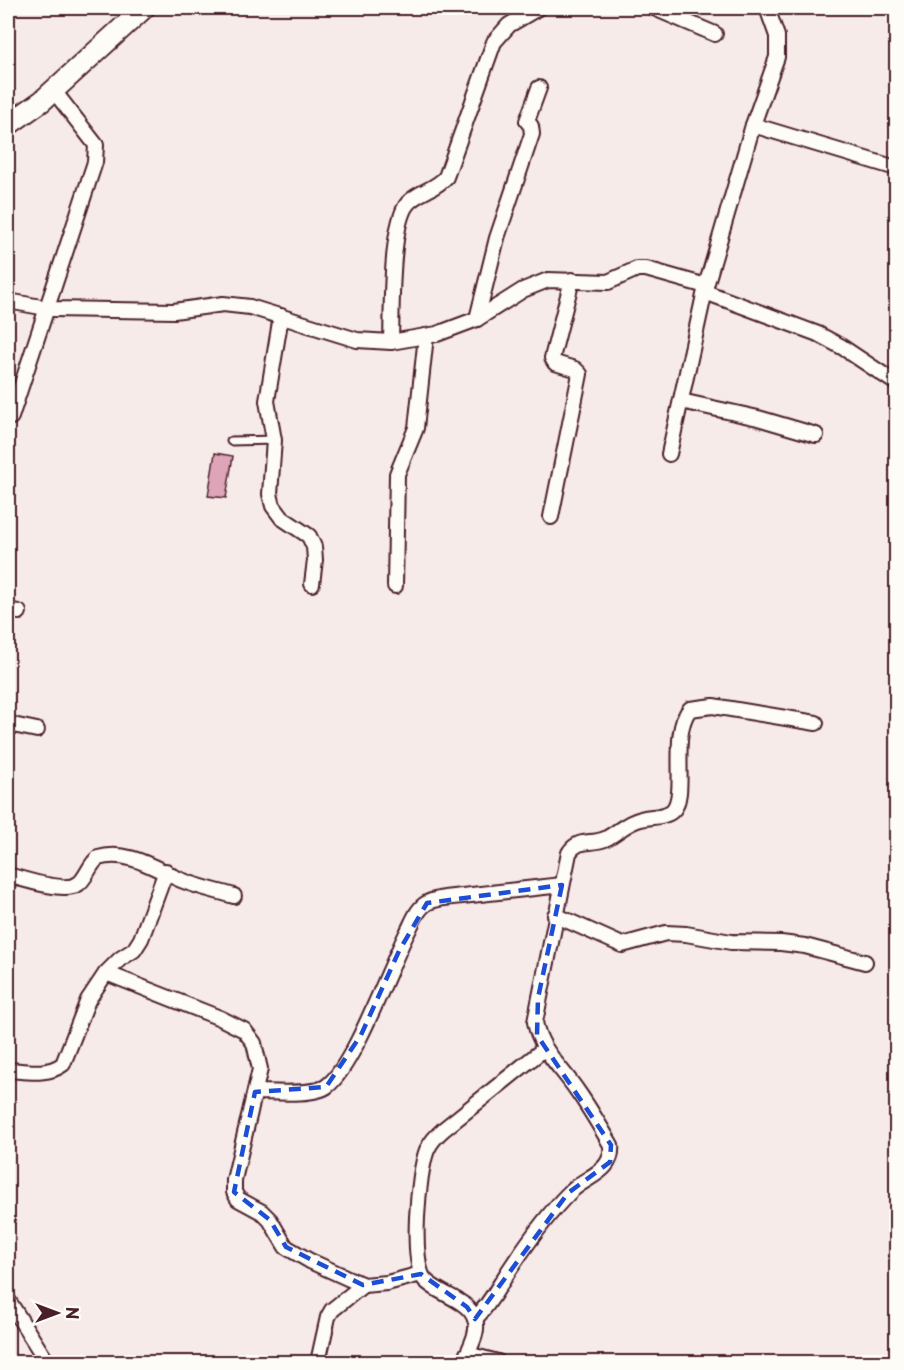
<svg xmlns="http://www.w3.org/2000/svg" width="904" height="1370" font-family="'Playpen Sans',sans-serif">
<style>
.building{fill:#dda5b7;stroke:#4a1f2b;stroke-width:1.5}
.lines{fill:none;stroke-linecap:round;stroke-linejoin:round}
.service-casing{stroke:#4a1f2b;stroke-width:11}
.minor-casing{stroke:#4a1f2b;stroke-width:18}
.secondary-casing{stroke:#4a1f2b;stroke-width:24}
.service{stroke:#fdfcf7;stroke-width:7}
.minor{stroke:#fdfcf7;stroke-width:14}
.secondary{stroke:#fdfcf7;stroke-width:20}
.marked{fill:none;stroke:#1d4ed8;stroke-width:4.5;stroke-dasharray:12 8;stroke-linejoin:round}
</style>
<rect width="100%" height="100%" fill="#f7ebea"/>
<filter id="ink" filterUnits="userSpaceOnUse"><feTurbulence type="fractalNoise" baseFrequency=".0167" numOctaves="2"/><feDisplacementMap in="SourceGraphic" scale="12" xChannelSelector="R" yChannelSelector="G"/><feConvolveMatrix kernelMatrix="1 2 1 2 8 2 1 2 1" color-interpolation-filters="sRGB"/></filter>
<g filter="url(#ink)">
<path class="building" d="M215,453L233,456L226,498L208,496Z"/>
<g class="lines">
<defs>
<path id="service" d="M231,441L274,440"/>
<g id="minor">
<path d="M654,8L715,34"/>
<path d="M753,125L896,168"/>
<path d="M705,292L818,334L842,347L896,383"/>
<path d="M8,301L52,309L174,311L223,304L250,307L357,340L391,342L437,334L477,319L523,290L548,280L608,282L637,269H646L706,286"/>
<path d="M281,316L267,401L274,440L270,494L273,506L282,518L309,536L314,547L315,560L312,584"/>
<path d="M477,319L497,238L532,134L531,126L527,121L539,88"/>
<path d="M391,342C392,313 390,223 408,203C419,191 435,190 446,177L494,42L509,25L538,8"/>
<path d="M681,401L758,418L816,435"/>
<path d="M11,417L95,162L96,145L54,91"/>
<path d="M669,454L706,286L753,125L777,57V36L767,8"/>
<path d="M551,517L580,374L575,369L555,363L552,358L572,280"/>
<path d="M395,586L397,474L416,428L426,336"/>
<path d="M8,610L19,612"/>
<path d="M8,724L37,730"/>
<path d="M8,875C22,879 65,893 78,884C86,879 89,865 98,858C128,849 155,869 181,880C198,887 217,891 234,896"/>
<path d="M555,915L622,945L666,933L686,934L731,942L781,943L805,946L865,962"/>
<path d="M106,973L220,1018L244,1030L254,1043L260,1069L234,1180V1192L238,1199L262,1212L270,1220L286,1247L310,1261L363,1285L387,1283L421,1274"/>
<path d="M8,1070C26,1071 47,1076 63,1064L88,1000L106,973L120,959L134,950L141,939L166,871"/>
<path d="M255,1092C271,1092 314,1096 327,1086C354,1066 389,968 407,933C412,924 417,908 427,903C432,900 439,899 444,898L562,885"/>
<path d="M8,1300L47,1362"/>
<path d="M475,1319C491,1303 499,1285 512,1266C528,1242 548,1214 569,1193C585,1176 614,1173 611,1145C600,1126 589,1107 576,1089C561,1067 540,1050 535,1022L569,853C578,838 590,845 605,839C617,833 627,822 641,819C650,816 664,818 672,811C689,796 669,734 690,709L713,706L816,723"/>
<path d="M467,1354L498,1362"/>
<path d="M318,1362L328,1317L332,1310L363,1285"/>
<path d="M464,1362C468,1350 480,1333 475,1319C468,1299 439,1295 425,1280C410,1264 418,1172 427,1150C431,1141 437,1135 444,1129L544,1049"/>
</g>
<path id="secondary" d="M8,125L42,101L144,8"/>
</defs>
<use href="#service" class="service-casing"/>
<use href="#minor" class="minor-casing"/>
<use href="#secondary" class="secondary-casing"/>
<use href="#service" class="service"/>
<use href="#minor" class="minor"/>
<use href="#secondary" class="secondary"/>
</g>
</g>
<path class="marked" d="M562,885L538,998L537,1035L611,1145L610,1162L568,1193L475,1319L467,1307L421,1274L363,1285L286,1247L270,1220L234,1192L255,1092L326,1087L361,1035L399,951L427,903Z"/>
<rect width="904" height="1370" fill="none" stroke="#fdfcf7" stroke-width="30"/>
<rect x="15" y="15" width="874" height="1340" fill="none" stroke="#4a1f2b" stroke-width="2" filter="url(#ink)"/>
<g transform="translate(57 1313) rotate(90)" stroke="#fdfcf7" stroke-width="4.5" paint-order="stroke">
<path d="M0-4.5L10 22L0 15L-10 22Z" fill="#4a1f2b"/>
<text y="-9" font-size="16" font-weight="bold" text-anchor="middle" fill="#4a1f2b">N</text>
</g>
</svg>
